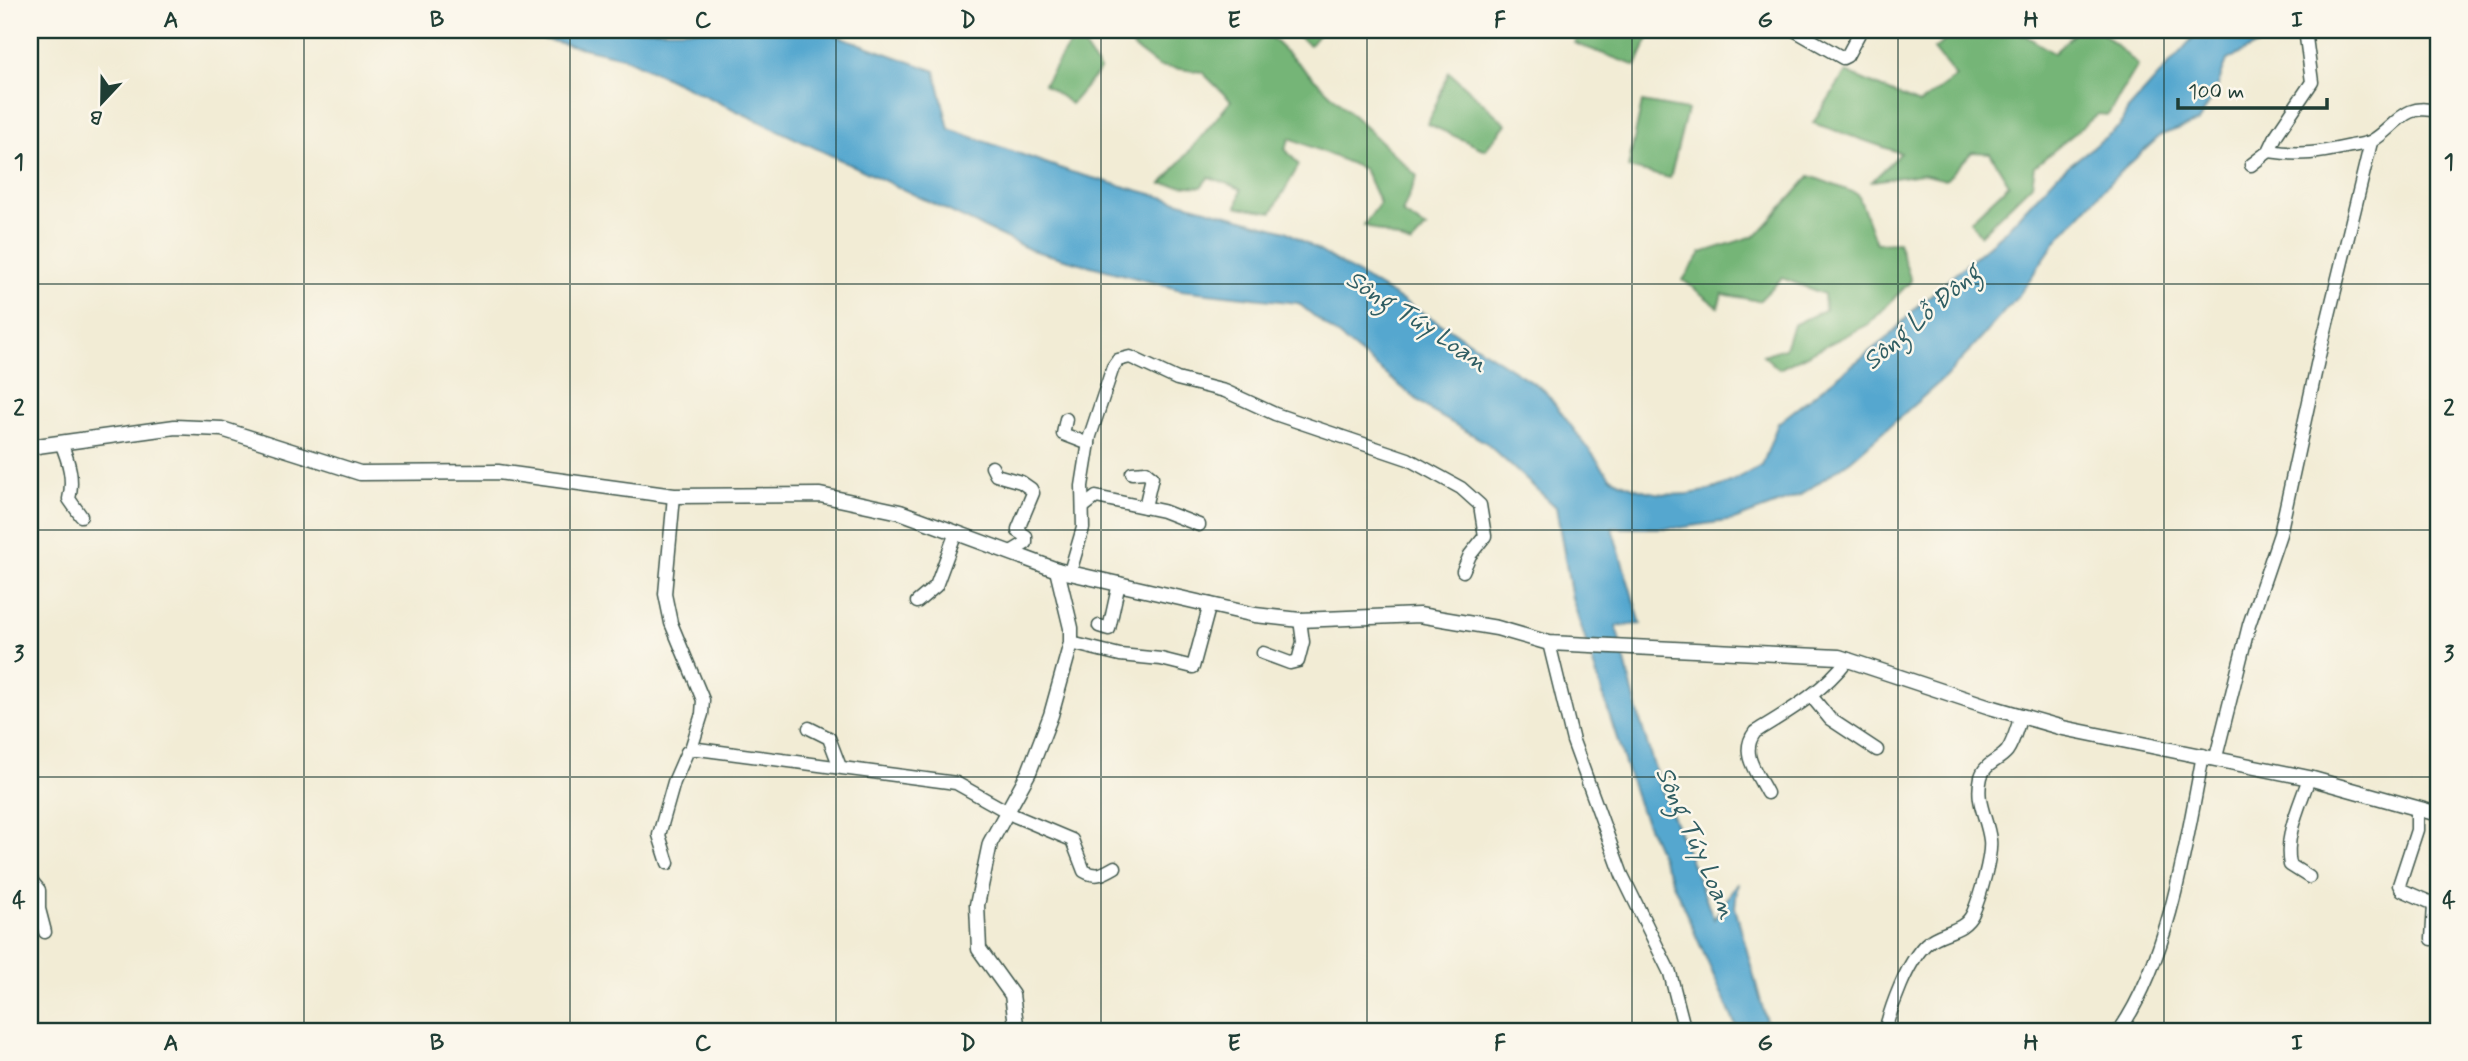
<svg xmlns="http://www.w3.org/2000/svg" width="2468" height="1061" font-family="Mynerve,sans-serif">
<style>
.forest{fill:#74b577;stroke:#4a7956;stroke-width:2}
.water{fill:#54a7cf;stroke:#3a7282;stroke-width:2}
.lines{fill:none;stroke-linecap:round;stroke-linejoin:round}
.minor-casing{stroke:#3f574c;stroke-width:15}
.tertiary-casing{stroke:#3f574c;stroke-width:17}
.minor{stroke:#fff;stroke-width:12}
.tertiary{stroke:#fff;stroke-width:14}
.grid{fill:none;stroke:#1f3d34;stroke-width:2;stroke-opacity:0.55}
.labels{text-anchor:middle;stroke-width:5;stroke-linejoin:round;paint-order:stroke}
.water-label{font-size:26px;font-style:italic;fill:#2f5d62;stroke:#fbf7ec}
.neatline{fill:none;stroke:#1f3d34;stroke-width:2.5}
.grid-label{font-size:23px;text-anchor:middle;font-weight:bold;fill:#1f3d34}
</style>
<rect width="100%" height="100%" fill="#fbf7ec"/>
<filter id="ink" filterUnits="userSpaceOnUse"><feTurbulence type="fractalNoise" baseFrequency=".0143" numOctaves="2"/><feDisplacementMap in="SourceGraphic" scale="14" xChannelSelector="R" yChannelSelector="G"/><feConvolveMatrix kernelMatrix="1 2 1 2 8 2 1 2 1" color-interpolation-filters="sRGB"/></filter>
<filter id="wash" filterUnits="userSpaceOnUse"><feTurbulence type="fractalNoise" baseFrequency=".00686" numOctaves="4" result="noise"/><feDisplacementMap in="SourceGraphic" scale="28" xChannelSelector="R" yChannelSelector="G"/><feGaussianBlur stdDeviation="1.57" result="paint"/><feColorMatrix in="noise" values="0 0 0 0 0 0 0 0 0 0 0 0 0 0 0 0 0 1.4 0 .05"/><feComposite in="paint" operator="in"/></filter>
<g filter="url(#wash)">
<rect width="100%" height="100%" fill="#f2ecd5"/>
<g class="forest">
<path d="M1144,30H1263L1417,176L1402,213L1426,228L1411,244L1364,225L1380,203L1364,169L1290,138L1285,149L1299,165L1272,212L1237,207L1241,189L1209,177L1201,187L1162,184L1231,101L1202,72L1158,66L1133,47Z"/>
<path d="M1289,30H1322L1310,45Z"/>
<path d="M1581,30H1640L1650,34L1636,66L1574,43Z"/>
<path d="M1960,30H2016L2054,53L2078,30H2099L2138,65L2108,115L2098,114L2035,166L2032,184L1980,235L1970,221L2009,184L1990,153L1972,152L1946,180L1922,174L1872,181L1901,153L1813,123L1846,72L1919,104L1956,77L1934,49Z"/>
<path d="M1076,34L1100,70L1071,104L1044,84Z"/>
<path d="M1449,72L1506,124L1485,150L1428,124Z"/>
<path d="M1642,102L1687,110L1670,178L1628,168Z"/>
<path d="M1810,176L1858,194L1876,243L1898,242L1911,281L1869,324L1779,369L1763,355L1785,348L1793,325L1825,310L1824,294L1782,278L1759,301L1722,294L1718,307L1683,280L1701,253L1757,235Z"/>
</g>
<path class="water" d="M502,30H822L935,71L949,129L1071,172L1286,231L1448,328L1544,390L1610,477C1641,493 1671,499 1706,491C1725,487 1744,474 1762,466L1778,423L1888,337L1919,305L2004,232L2059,173L2120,126L2127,111L2198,32L2204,30H2268L2265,41L2227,60L2215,93L2198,122L2161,135L2112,180L2056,241L2019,295L1950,373L1851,460L1799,496L1734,520L1677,528H1612L1641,624L1616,626L1640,720L1660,786L1714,919L1738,882L1735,907L1769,1031H1738L1638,804L1572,598L1556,507L1485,442L1431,411L1298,303L1181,290L1031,250L623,57Z"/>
</g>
<g filter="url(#ink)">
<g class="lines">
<defs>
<g id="minor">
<path d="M1794,30L1843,58L1847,56L1861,30"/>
<path d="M2269,151C2302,156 2319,153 2351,146C2357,145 2366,144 2372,141C2397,126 2404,101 2438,112"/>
<path d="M2251,165L2269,151L2277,134L2312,82L2305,30"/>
<path d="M1066,419L1063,434L1089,444"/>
<path d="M61,443C69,462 74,479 69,499L81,516"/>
<path d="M992,467L996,475L1021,482L1031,489L1033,493L1018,529V531L1026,536V543L1011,552"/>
<path d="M1132,473L1146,472L1152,477L1145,507"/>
<path d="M674,496L665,594L671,623L703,700L702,714L691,749"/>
<path d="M1083,507L1096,497L1163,511L1199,525"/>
<path d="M1070,572L1083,528L1082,486L1090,436L1113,367L1118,360L1130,357L1177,379L1225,391L1275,414L1408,459L1461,488L1480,505L1485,536L1470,555L1463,571"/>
<path d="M917,602L936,586L956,532"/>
<path d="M1099,626L1109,629L1119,583"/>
<path d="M1071,643L1120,655L1161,659L1193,667L1210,604"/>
<path d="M1549,643L1573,741L1622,875L1670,973L1685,1031"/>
<path d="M1263,653L1290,663L1298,661L1303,642L1300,620"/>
<path d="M1812,697L1830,719L1877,750"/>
<path d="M809,728L829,738L840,767"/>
<path d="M2216,757L2249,625L2280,534L2318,360L2371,142"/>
<path d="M1767,793C1757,773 1739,753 1755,732C1789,711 1823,692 1848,659"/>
<path d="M2417,808V830L2399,885L2402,890L2434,904L2432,939"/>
<path d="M668,863L659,835L674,782L687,752L691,749H698L956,783L1015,816L1072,840L1084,871C1096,878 1103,874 1115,867"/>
<path d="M2309,877L2290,865C2284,836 2300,805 2309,778"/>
<path d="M30,879L39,890V909L45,932"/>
<path d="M1885,1031C1891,1007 1907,962 1926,944C1941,930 1963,934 1973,913C1980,897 1992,856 1990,840C1987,816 1975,803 1981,777C1985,763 1999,761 2007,751C2014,741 2017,727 2021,716"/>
<path d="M2119,1031C2169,960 2187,840 2203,755"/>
</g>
<g id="tertiary">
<path d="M30,447L175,427L222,429L360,473L498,472L674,496L820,495L900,512L1057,570L1255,615L1300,620L1419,615L1497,628L1549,643L1839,657L1990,707L2063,728L2309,778L2438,814"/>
<path d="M1017,1031L1012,995L979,949L977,905L990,843L1029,772L1051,715L1071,643V628L1057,570"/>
</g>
</defs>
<use href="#minor" class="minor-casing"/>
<use href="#tertiary" class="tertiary-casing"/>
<use href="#minor" class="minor"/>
<use href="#tertiary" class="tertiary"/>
</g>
</g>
<path class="grid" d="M304,30V1031M570,30V1031M836,30V1031M1101,30V1031M1367,30V1031M1632,30V1031M1898,30V1031M2164,30V1031M30,284H2438M30,530H2438M30,777H2438"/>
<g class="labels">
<g class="water-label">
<text transform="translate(1921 316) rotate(-41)" y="9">Sông Lỗ Đông</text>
<text transform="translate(1418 320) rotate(33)" y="9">Sông Túy Loan</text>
<text transform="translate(1697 842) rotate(66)" y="9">Sông Túy Loan</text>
</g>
</g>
<rect width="2468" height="1061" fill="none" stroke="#fbf7ec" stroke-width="77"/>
<g transform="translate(102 102) rotate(202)" stroke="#fbf7ec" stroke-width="5" paint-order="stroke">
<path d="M0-5L12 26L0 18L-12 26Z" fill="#1f3d34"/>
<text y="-10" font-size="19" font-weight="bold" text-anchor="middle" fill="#1f3d34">B</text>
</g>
<path d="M2178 98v10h149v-10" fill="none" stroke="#1f3d34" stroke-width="3.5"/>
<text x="2188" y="98" font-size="21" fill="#1f3d34" stroke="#fbf7ec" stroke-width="5" paint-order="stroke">100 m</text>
<rect x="38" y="38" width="2392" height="985" class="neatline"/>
<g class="grid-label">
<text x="171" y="27">A</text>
<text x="437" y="27">B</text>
<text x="703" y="27">C</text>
<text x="968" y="27">D</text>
<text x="1234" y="27">E</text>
<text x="1500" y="27">F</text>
<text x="1765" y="27">G</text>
<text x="2031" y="27">H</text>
<text x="2297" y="27">I</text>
<text x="19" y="169">1</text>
<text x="2449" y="169">1</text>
<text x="19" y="415">2</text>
<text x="2449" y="415">2</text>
<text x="19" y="661">3</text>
<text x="2449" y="661">3</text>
<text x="19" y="907">4</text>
<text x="2449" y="907">4</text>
<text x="171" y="1050">A</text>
<text x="437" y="1050">B</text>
<text x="703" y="1050">C</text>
<text x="968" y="1050">D</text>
<text x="1234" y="1050">E</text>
<text x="1500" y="1050">F</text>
<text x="1765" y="1050">G</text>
<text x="2031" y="1050">H</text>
<text x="2297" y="1050">I</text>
</g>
</svg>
